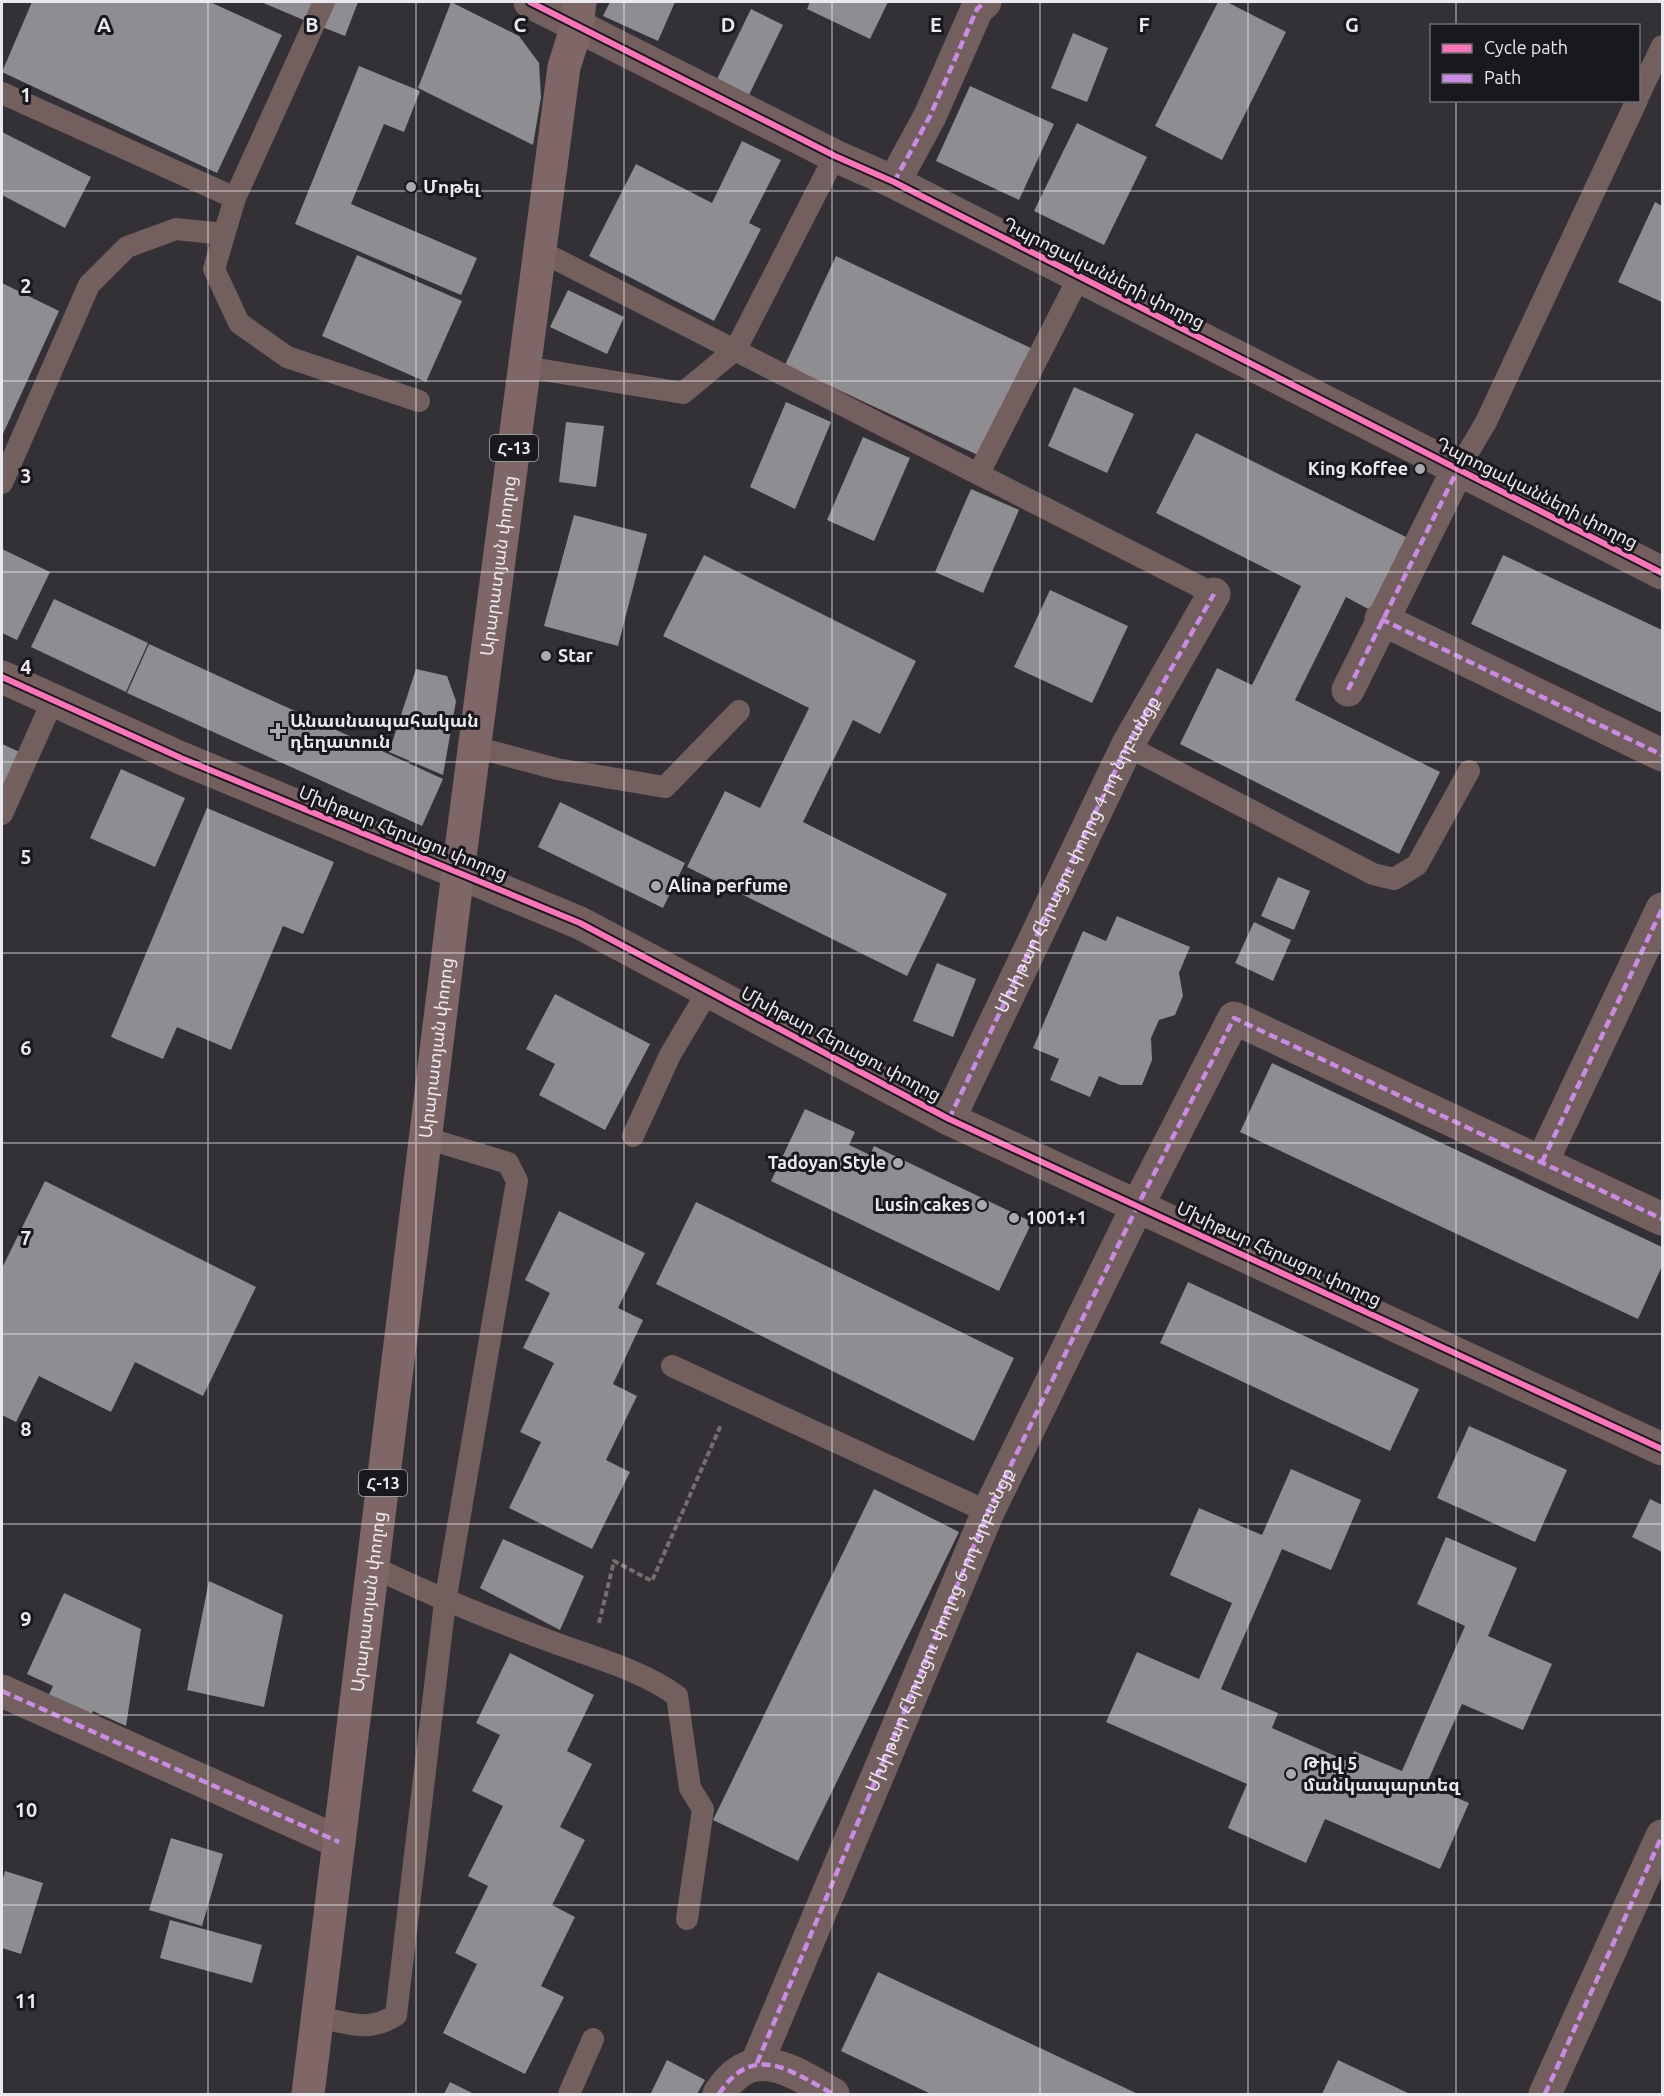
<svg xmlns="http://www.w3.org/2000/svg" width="1664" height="2096" font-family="Ubuntu,'Noto Sans Armenian',sans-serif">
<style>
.building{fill:#8e8d91}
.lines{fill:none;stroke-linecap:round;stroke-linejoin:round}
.path{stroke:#786c6d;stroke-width:4;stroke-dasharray:6 3;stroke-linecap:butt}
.service{stroke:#73605e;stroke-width:22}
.minor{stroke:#73605e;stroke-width:33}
.tertiary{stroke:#73605e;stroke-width:33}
.primary{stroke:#7e6766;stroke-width:33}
.quiet{stroke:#ca8be6;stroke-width:4.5;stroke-dasharray:9 4.5;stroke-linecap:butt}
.cycleway-casing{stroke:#19181c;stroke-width:10}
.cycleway{stroke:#fb73b8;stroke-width:6}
.grid{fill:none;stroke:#ebe9ef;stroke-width:1.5;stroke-opacity:0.55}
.poi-dot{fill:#aba9ae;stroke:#19181c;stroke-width:2}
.labels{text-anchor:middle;stroke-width:6;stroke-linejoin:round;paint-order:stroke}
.shield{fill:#19181c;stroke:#acaab0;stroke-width:1.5}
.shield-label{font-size:16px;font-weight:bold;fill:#ebe9ef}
.poi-label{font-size:18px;font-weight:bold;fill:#ebe9ef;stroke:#19181c;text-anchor:start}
.street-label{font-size:18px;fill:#ebe9ef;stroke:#19181c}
.grid-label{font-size:20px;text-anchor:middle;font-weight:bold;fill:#ebe9ef;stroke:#19181c;stroke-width:6;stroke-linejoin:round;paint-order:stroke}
</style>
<rect width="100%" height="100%" fill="#333136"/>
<g class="building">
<path d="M32,2H210L282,35L217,173L2,72Z"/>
<path d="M261,2H315L306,21Z"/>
<path d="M333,2H358L345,36L322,27Z"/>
<path d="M451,2L519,36L539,63L541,97L533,145L418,88Z"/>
<path d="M610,2H675L658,41L603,16Z"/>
<path d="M810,2H888L870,39L807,9Z"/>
<path d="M1218,2H1227L1286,32L1222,160L1155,126Z"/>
<path d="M751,9L783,25L749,95L717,79Z"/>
<path d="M1073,33L1108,48L1087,102L1051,88Z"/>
<path d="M359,66L420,91L404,132L384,124L351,204L477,258L461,295L295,224Z"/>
<path d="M970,86L1054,124L1019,200L936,161Z"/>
<path d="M1077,123L1147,157L1104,245L1034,211Z"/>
<path d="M2,132L91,177L65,228L2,195Z"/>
<path d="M742,141L781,160L749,223L761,229L714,321L589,256L636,164L712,203Z"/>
<path d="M1655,202L1662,206V302L1618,282Z"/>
<path d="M357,255L462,301L426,382L322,336Z"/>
<path d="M836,256L1033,349L982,457L785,365Z"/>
<path d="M2,283L59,311L2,436Z"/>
<path d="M568,290L624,317L607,354L550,327Z"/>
<path d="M1074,387L1134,414L1107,473L1048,446Z"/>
<path d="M786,402L831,422L795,509L750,487Z"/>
<path d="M566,422L604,426L596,487L559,482Z"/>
<path d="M1196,433L1408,538L1372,611L1346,597L1295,700L1440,772L1399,854L1180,744L1217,668L1252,685L1301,586L1156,513Z"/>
<path d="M863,437L910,458L874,541L827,520Z"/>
<path d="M971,489L1019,510L983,593L935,572Z"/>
<path d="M574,515L647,534L618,646L544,626Z"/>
<path d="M2,549L50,572L17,640L2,633Z"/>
<path d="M704,555L916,661L880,734L853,720L803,822L947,894L907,976L687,867L725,791L760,808L809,708L663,636Z"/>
<path d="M1503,555L1662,630V713L1471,624Z"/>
<path d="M1050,590L1128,626L1092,703L1014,667Z"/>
<path d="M54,599L148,643L126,692L31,647Z"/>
<path d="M149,644L443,779L422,826L127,693Z"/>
<path d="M416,669L447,676L456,701L443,775L389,752Z"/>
<path d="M2,744L24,754L2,809Z"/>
<path d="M121,769L185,798L155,867L90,838Z"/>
<path d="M560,802L685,863L663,908L538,847Z"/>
<path d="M207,808L334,862L303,934L283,926L231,1050L177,1027L163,1059L111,1037Z"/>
<path d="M1278,877L1310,891L1294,930L1261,916Z"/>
<path d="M1117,916L1190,947L1179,973L1183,996L1175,1015L1159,1020L1151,1038L1152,1060L1142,1085H1120L1099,1076L1090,1097L1050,1080L1059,1059L1033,1048L1083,931L1106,941Z"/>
<path d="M1254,922L1291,940L1273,981L1235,963Z"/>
<path d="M937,963L976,979L953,1037L913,1021Z"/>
<path d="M555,994L650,1044L605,1130L539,1095L555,1064L526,1049Z"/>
<path d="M1272,1063L1662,1247V1266L1638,1319L1240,1132Z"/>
<path d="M805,1109L855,1132L849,1145L870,1155L874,1146L1032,1222L999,1291L771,1181Z"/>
<path d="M45,1181L256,1287L203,1396L135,1362L111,1412L39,1376L16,1422L2,1415V1268Z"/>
<path d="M696,1202L1014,1358L974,1441L656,1284Z"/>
<path d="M559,1211L645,1253L618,1308L643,1320L613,1384L637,1396L606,1460L630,1472L592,1549L509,1508L541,1442L520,1432L554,1363L523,1348L550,1293L525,1280Z"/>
<path d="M1188,1282L1419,1389L1390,1451L1160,1343Z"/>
<path d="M1469,1426L1567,1470L1535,1542L1437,1498Z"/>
<path d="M1291,1469L1361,1500L1331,1570L1282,1549L1221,1689L1278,1713L1272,1728L1349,1762L1354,1751L1402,1771L1465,1626L1417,1604L1446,1537L1517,1568L1488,1636L1552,1664L1523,1730L1462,1704L1426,1785L1469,1803L1440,1869L1325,1819L1306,1863L1228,1828L1247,1784L1106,1722L1137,1652L1199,1679L1232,1603L1170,1575L1199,1508L1262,1535Z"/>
<path d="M874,1489L959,1532L798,1861L713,1820Z"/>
<path d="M1650,1499L1662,1505V1552L1632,1537Z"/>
<path d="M503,1539L584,1576L560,1630L480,1588Z"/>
<path d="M209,1581L283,1615L264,1707L187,1690Z"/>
<path d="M64,1593L141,1629L126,1726L93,1711L87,1725L44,1705L53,1686L27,1674Z"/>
<path d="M510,1653L594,1695L567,1751L592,1764L560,1827L585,1840L552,1905L575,1917L541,1986L564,1997L525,2074L443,2033L477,1964L455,1953L488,1886L468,1876L503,1806L472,1791L500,1735L476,1723Z"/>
<path d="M171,1838L223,1854L202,1926L149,1910Z"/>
<path d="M5,1871L43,1883L21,1954L2,1948V1882Z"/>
<path d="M170,1920L262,1945L252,1983L160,1958Z"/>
<path d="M878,1972L1138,2094H931L841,2051Z"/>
<path d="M667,2060L705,2080L697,2094L651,2093Z"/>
<path d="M1338,2060L1410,2094H1322Z"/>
<path d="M450,2082L474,2094H444Z"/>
</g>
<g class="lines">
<path class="path" d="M599,1623L614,1561L652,1581L721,1425"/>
<g class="service">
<path d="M324,2L235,198L214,269L239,323L287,357L419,401"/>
<path d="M2,93L235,198"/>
<path d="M1638,97L1662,46"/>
<path d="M540,251L1214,594"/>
<path d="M525,367L683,393L736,349L835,156"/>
<path d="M1457,471L1486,422L1637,100"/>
<path d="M979,473L1079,277"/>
<path d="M2,483L89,285L127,247L176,229L224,234"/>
<path d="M1127,746L1373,874L1394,879L1417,865L1469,771"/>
<path d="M475,747L557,769L665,787L739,711"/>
<path d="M2,814L53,700"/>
<path d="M633,1136L670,1055L708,991"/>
<path d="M672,1366L988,1512"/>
<path d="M373,1567C433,1596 493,1620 555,1643C593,1657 646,1672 677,1696L690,1788L703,1809L687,1919"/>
<path d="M318,2017C348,2023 369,2033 396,2015L445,1602L517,1181L508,1163L426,1138"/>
<path d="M569,2094L593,2039"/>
</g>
<g class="minor">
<path d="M530,2L835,156L894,182L1662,573"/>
<path d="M894,182L930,116L977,9L985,2"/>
<path d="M1381,619L1662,755"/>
<path d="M1348,690L1457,471"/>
<path d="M949,1119L1127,746L1214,594"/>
<path d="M1542,1162L1662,909"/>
<path d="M2,1691L339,1842"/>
<path d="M757,2063L988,1512L1138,1205L1234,1018L1662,1219"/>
<path d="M719,2094C753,2041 791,2071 833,2094"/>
<path d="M1545,2094L1662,1836"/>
</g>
<path class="tertiary" d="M2,677L181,758L580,923L949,1119L1662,1449"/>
<path class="primary" id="s1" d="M308,2094L458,872L564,67L577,26L580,2"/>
<g class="quiet">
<path d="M894,182L930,116L977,9L985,2"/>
<path d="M1381,619L1662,755"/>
<path d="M1348,690L1457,471"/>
<path id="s2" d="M949,1119L1127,746L1214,594"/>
<path d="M1542,1162L1662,909"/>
<path d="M2,1691L339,1842"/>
<path id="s3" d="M757,2063L988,1512L1138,1205L1234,1018L1662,1219"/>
<path d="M719,2094C753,2041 791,2071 833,2094"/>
<path d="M1545,2094L1662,1836"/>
</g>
<defs>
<g id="cycleway">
<path d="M530,2L835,156L894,182L1662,573"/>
<path d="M2,677L181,758L580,923L949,1119L1662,1449"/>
</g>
</defs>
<use href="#cycleway" class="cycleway-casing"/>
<use href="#cycleway" class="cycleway"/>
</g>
<path class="grid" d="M208,2V2094M416,2V2094M624,2V2094M832,2V2094M1040,2V2094M1248,2V2094M1456,2V26M1456,100V2094M2,191H1662M2,381H1662M2,572H1662M2,762H1662M2,953H1662M2,1143H1662M2,1334H1662M2,1524H1662M2,1715H1662M2,1905H1662"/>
<g class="poi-dot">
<circle cx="411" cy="187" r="6"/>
<circle cx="1420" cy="469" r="6"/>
<circle cx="546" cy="656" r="6"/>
<path d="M275 722h6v6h6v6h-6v6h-6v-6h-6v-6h6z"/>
<circle cx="656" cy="886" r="6"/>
<circle cx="898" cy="1163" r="6"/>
<circle cx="982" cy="1205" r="6"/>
<circle cx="1014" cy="1218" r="6"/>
<circle cx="1291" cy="1774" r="6"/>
</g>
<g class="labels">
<g class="shield">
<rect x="490" y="435" width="48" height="26" rx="4.5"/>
<rect x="359" y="1470" width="48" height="26" rx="4.5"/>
</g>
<g class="shield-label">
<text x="514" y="454">Հ-13</text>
<text x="383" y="1489">Հ-13</text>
</g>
<g class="poi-label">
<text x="423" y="193">Մոթել</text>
<text x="1408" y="475" text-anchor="end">King Koffee</text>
<text x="558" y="662">Star</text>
<text x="290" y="727">Անասնապահական<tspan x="290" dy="21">դեղատուն</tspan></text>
<text x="668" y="892">Alina perfume</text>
<text x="886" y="1169" text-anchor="end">Tadoyan Style</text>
<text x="970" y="1211" text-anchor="end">Lusin cakes</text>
<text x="1026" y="1224">1001+1</text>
<text x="1303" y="1770">Թիվ 5<tspan x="1303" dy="21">մանկապարտեզ</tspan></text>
</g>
<g class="street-label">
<text transform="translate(1104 273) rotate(27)" y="6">Դպրոցականների փողոց</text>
<text transform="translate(1537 493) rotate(27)" y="6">Դպրոցականների փողոց</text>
<text dy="6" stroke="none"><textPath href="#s1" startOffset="1540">Արարատյան փողոց</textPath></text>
<text transform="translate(403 833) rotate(22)" y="6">Մխիթար Հերացու փողոց</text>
<text dy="6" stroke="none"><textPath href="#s2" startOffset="294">Մխիթար Հերացու փողոց 4-րդ նրբանցք</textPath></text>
<text transform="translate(841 1044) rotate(28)" y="6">Մխիթար Հերացու փողոց</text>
<text dy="6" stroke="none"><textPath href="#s1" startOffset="1054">Արարատյան փողոց</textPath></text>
<text transform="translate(1279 1254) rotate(25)" y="6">Մխիթար Հերացու փողոց</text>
<text dy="6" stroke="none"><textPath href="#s1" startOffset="496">Արարատյան փողոց</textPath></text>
<text dy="6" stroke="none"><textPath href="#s3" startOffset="470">Մխիթար Հերացու փողոց 6-րդ նրբանցք</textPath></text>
</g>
</g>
<g class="grid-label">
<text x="104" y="32">A</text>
<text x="312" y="32">B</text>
<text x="520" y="32">C</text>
<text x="728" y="32">D</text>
<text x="936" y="32">E</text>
<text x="1144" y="32">F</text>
<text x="1352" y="32">G</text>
<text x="26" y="102">1</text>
<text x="26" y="293">2</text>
<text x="26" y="483">3</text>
<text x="26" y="674">4</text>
<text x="26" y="864">5</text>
<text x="26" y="1055">6</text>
<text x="26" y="1245">7</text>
<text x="26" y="1436">8</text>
<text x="26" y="1626">9</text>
<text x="26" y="1817">10</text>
<text x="26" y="2008">11</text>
</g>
<rect width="1664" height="2096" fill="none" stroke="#ebe9ef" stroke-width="6"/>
<rect x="1430" y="24" width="210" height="78" fill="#19181c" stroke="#6d6c70" stroke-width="1.5"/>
<rect x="1442" y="44" width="30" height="9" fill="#fb73b8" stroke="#6d6c70" stroke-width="1.5"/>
<text x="1484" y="54" font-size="18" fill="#ebe9ef">Cycle path</text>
<rect x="1442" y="74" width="30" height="9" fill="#ca8be6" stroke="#6d6c70" stroke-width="1.5"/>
<text x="1484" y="84" font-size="18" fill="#ebe9ef">Path</text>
</svg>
